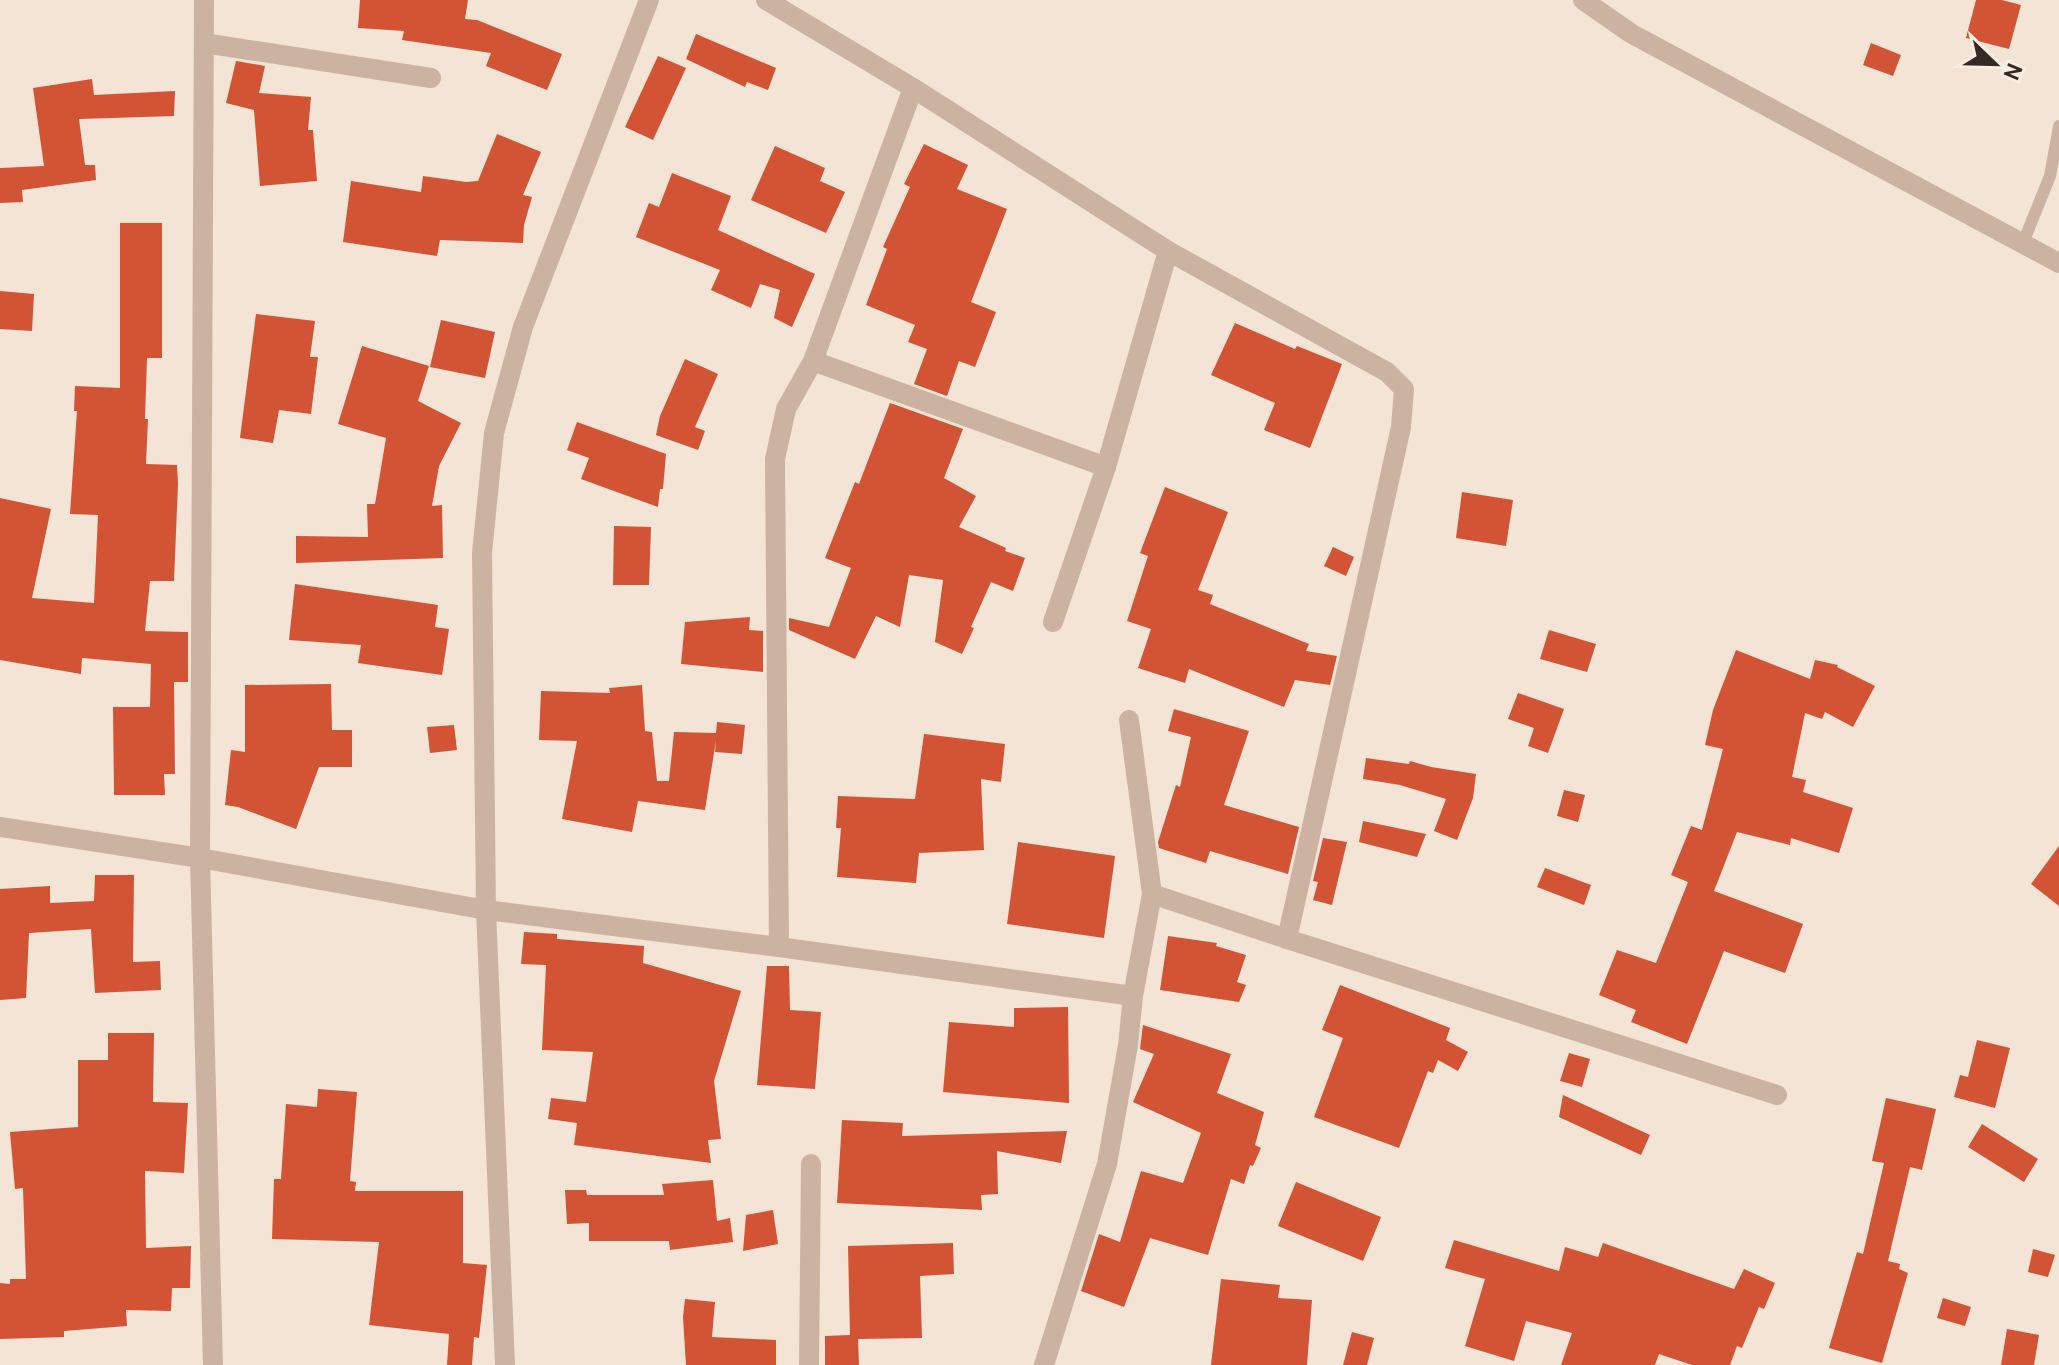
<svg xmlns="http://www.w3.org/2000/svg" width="2059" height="1365" font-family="Cabin,sans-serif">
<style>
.building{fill:#d25435}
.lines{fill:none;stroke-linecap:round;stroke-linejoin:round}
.lane{stroke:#ccb3a1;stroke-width:12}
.street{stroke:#ccb3a1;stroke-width:20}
</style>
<rect width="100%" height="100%" fill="#f3e4d6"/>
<g class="building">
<path d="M360,0H468L465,19L477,20L562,54L547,90L486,66L491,53L402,40L404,31L358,28Z"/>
<path d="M1976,0H2002L2021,5L2009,49L1966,38Z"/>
<path d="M696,34L776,68L768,90L747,82L745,87L686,59Z"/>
<path d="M1871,43L1901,55L1893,76L1863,65Z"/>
<path d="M658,56L686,68L653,140L625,127Z"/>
<path d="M236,61L265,66L259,93L311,97L308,130H313L317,181L260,186L254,110L226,103Z"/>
<path d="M92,79L94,95L175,91L174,116L79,119L85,165H95L96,180L22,190L23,202L0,203V168L44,166L33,88Z"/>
<path d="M497,134L541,152L523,195L532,197L524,225L523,243L440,240L437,256L343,242L351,181L421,192L423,176L466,182L478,181Z"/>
<path d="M924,144L968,165L957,189L1007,209L971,302L996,312L975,367L959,361L947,396L914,384L927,349L908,342L915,325L866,305L887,249L883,247L910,187L904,184Z"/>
<path d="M775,146L825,168L820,181L845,192L826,233L751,200Z"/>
<path d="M672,173L731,196L718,230L815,274L792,327L774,318L780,290L760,284L751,308L711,290L720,270L636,237L649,203L659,207Z"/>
<path d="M120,223H162V358H147L145,419H148L146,464L177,465L178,484L174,581H150L145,631L188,632V682H174L175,774H164L165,795H114L113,707H150L151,664L82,658L81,674L0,660V498L51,509L32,598L94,603L98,515L70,514L77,411H74L75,386L120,388Z"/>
<path d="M0,291L34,294L32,331L0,329Z"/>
<path d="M256,314L315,321L310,357H318L311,414L279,410L273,443L240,438Z"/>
<path d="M441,320L495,332L485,378L430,367Z"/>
<path d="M1235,323L1295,349L1297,346L1342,364L1310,448L1264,430L1275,403L1211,375Z"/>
<path d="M362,346L429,366L418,401L461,423L439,466L432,506L442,505L443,558L296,563V536L368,537L367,504H375L386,438L338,424Z"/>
<path d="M685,359L718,374L695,427L705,431L698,450L656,435L660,416Z"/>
<path d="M890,403L963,429L944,478L976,496L959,527L1006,548L1005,551L1025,558L1013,591L991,582L971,627L974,628L962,654L935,642L943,580L909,575L900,627L876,616L855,659L789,630V618L829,627L851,568L825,558L855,482L859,484Z"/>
<path d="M577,422L666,454L663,489H660L658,507L581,479L589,458L567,450Z"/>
<path d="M1165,487L1228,512L1198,590L1213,595L1210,604L1309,644L1306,651L1337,656L1330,685L1295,680L1284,707L1189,669L1185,683L1138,668L1151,629L1127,621L1148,556L1140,553Z"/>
<path d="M1462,492L1513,500L1506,546L1456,538Z"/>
<path d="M614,526L651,527L649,585H613Z"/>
<path d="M1333,547L1354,557L1346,576L1324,566Z"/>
<path d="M295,584L438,605L435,627L449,629L442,675L358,663L361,645L289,640Z"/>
<path d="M750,617L749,630L763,631V672L681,664L685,622Z"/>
<path d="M1549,630L1596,644L1587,672L1540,659Z"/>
<path d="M1736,650L1810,679L1815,660L1838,665L1837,667L1875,686L1853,727L1825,712L1822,719L1805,713L1792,777L1806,780L1803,792L1853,808L1839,853L1791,838L1790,845L1737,832L1714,891L1803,924L1785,973L1724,951L1687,1044L1631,1022L1636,1010L1599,995L1617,950L1656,963L1688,882L1671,875L1691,826L1702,830L1723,749L1705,745L1713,710Z"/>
<path d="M331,684L332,730H352V767H319L296,829L238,807L225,805L231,750L245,752V685Z"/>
<path d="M642,685L645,731L652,732L657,781H669L674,732L716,733L717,722L745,725L742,754L715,752L716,740L705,810L638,801L632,832L562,819L577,741L539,740L541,691L610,693L609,688Z"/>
<path d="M1518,693L1564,709L1548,753L1528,746L1534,728L1508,719Z"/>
<path d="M1174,709L1249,731L1224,805L1299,827L1288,874L1210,851L1206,863L1159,848L1158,842L1176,785L1180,787L1191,737L1168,731Z"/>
<path d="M454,725L457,750L430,753L427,727Z"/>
<path d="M924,734L1005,744L1001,782L981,779L984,850L919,853L916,883L837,877L841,828H836L838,796L915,799Z"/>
<path d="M1366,758L1409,764L1410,761L1431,767L1476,774L1473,798L1457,840L1434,831L1446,799L1400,785L1363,779Z"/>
<path d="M1564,790L1585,795L1578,822L1557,816Z"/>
<path d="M1363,821L1426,834L1417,857L1359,842Z"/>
<path d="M1323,838L1347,842L1332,905L1313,900L1318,882L1313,881Z"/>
<path d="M1018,842L1115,856L1104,938L1007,924Z"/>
<path d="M2059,846V906L2031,884Z"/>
<path d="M1545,868L1591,885L1584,905L1537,887Z"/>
<path d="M95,875H134L133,962L160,961L161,990L95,993L91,929L29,933L26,998L0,1000V889L50,886V903L94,901Z"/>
<path d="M524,932L557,934V939L644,946L643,963L741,991L714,1081L721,1139L708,1140L711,1163L574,1145L577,1123L548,1119L551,1098L586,1102L593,1052L542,1050L546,965L521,964Z"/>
<path d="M1168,936L1217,943L1216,946L1246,955L1237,982L1246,985L1239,1002L1160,990Z"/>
<path d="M767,966H789L790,1010L821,1012L815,1089L757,1085Z"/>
<path d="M1340,985L1450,1028L1446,1040L1468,1052L1458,1071L1438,1060L1433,1073L1428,1071L1399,1148L1314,1117L1343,1038L1322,1030Z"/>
<path d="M1068,1007L1069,1103L943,1092L949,1022L1014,1027V1008Z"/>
<path d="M1143,1025L1231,1054L1217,1093L1264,1112L1255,1145L1261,1148L1253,1166L1250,1165L1244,1184L1231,1179L1208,1255L1150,1238L1124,1307L1081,1291L1099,1234L1120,1242L1141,1171L1183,1183L1201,1133L1133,1102L1154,1054L1140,1049Z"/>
<path d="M108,1033H154L153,1102L188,1103L184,1173L145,1171L146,1248L191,1246L190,1288H172L171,1311L126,1310L127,1326L64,1331V1337L0,1339V1283L10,1284V1279H26L23,1188L15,1189L10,1132L78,1127V1060H108Z"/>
<path d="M1977,1040L2010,1048L1995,1108L1954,1097L1960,1075L1968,1077Z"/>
<path d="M1569,1053L1590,1059L1582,1087L1560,1081Z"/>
<path d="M318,1089L357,1092L350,1181L356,1182L355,1191H463V1263L487,1265L479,1338L474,1337L472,1365H447L449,1334L369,1325L379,1242L272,1239L274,1179H281L286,1104L317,1107Z"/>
<path d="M1563,1095L1650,1135L1641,1155L1559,1117Z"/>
<path d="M1886,1098L1936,1109L1922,1170L1910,1167L1888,1261L1900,1264L1899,1269L1908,1273L1882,1363L1829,1348L1857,1252L1863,1254L1884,1163L1872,1161Z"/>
<path d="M842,1120L903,1123L902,1136L1067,1131L1061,1163L997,1151L998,1194L981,1195L982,1210L837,1203Z"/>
<path d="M1982,1124L2038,1159L2024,1182L1968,1147Z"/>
<path d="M713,1180L717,1221L730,1218L733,1242L670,1250L669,1241H589V1223L567,1224L565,1190H586L587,1195H664L662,1184Z"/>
<path d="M1296,1182L1381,1217L1363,1261L1278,1226Z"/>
<path d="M773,1210L778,1244L743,1251L746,1215Z"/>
<path d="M1454,1240L1559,1271L1565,1247L1598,1257L1603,1243L1734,1289L1744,1269L1775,1283L1764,1309L1759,1307L1742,1348L1737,1346L1730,1365H1692L1659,1354L1655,1365H1561L1572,1333L1526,1321L1514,1361L1465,1346L1485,1279L1445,1268Z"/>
<path d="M953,1243L954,1274L920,1276L922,1338L858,1339L859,1365H825V1336L850,1335L848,1246Z"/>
<path d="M2033,1249L2055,1255L2048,1277L2028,1272Z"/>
<path d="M1221,1279L1280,1285L1278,1298L1312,1300L1307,1365H1211Z"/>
<path d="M1943,1298L1971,1307L1965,1326L1937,1318Z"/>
<path d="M685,1299L715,1302L712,1337L776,1340V1365H686L683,1317Z"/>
<path d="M2007,1329L2039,1335L2034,1365H2001Z"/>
<path d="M1352,1332L1374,1338L1367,1365H1343Z"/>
</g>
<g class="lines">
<path class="lane" d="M2023,243L2050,176L2059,126"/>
<g class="street">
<path d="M204,0L200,858L486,910L779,947L1133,996L1128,1045L1107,1164L1044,1365"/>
<path d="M766,0L913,88L813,361L786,409L775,459L779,947"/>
<path d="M1583,0L1632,34L2059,263"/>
<path d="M204,43L431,78"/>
<path d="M913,88L1168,251L1387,372L1404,389L1401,427L1287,939L1152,894"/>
<path d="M813,361L1106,467"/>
<path d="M1053,622L1106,467L1168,251"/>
<path d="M1129,720L1152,894L1133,996"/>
<path d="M0,827L200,858L213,1365"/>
<path d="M1287,939L1777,1095"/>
<path d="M505,1365L486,910L482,553L494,433L523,327L649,0"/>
<path d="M809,1365L811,1164"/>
</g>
</g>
<g transform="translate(1995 64) rotate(113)" stroke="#fbeee2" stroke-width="6" paint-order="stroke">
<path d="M0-6L14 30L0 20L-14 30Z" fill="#352924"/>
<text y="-12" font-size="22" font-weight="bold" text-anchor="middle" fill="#352924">N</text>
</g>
</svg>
